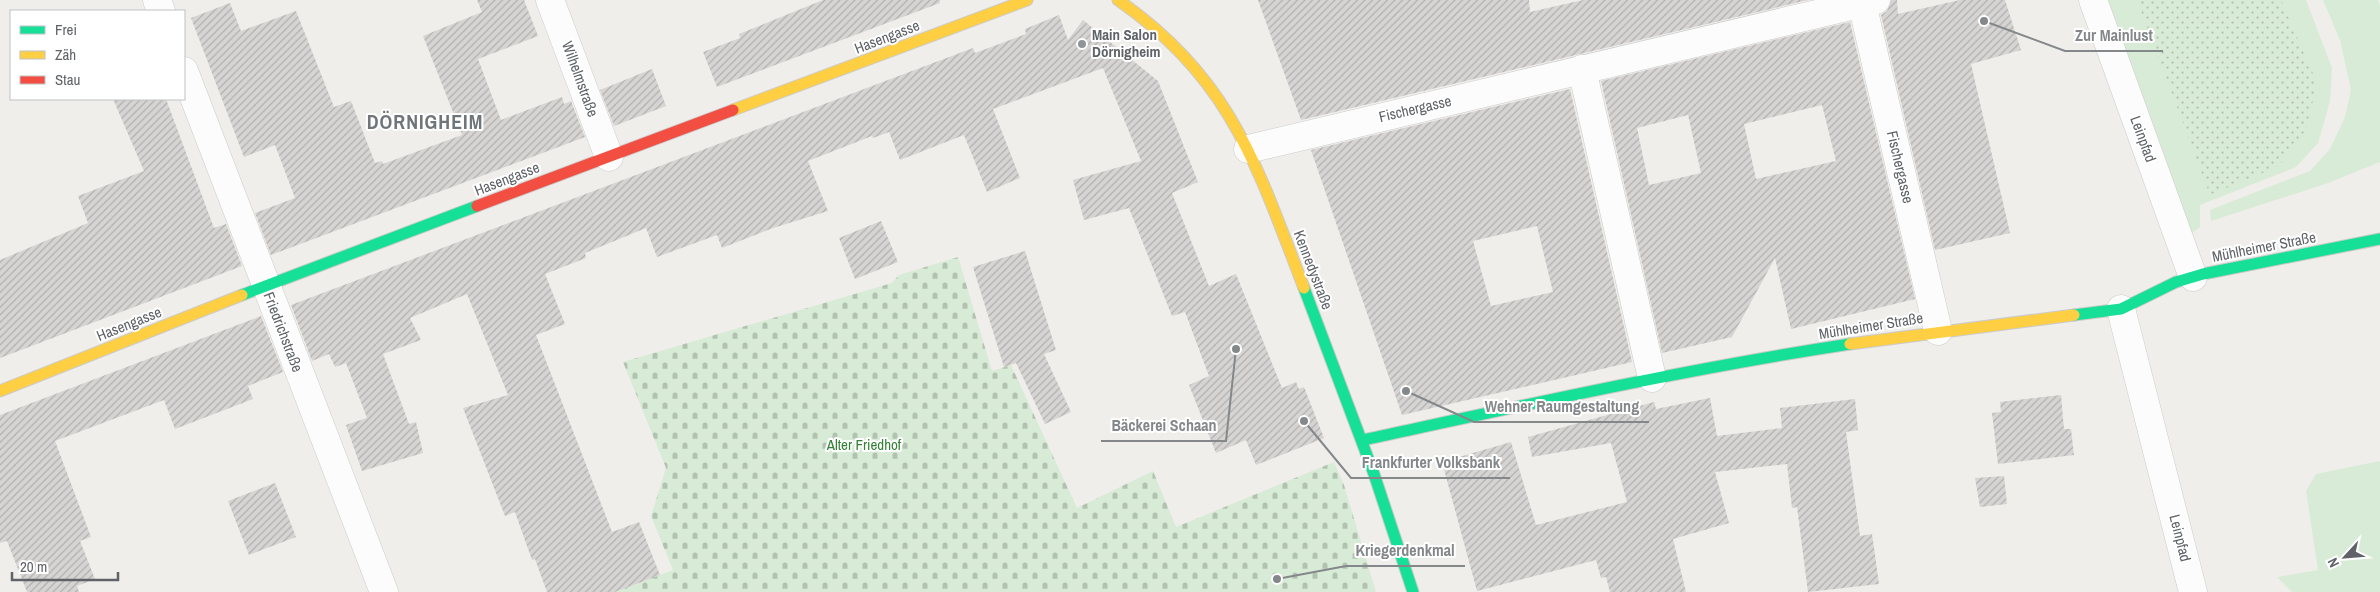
<svg xmlns="http://www.w3.org/2000/svg" width="2380" height="592" font-family="'Archivo Narrow',sans-serif">
<style>
.grass{fill:#d8ebd6}
.cemetery{fill:url(#cemetery-stones)}
.park{fill:url(#park-dots)}
.building{fill:url(#building-hatch);fill-rule:evenodd}
.lines{fill:none;stroke-linecap:round;stroke-linejoin:round}
.street-casing{stroke:#cbcccc;stroke-width:29}
.fast-casing{stroke:#cacacb;stroke-width:13}
.slow-casing{stroke:#cacacb;stroke-width:13}
.jam-casing{stroke:#cacacb;stroke-width:13}
.street{stroke:#fdfcfc;stroke-width:28}
.fast{stroke:#16e098;stroke-width:11}
.slow{stroke:#ffcf43;stroke-width:11}
.jam{stroke:#f24e42;stroke-width:11}
.poi-dot{fill:#919496;stroke:#fff;stroke-width:2}
.labels{text-anchor:middle;stroke-width:4;stroke-linejoin:round;paint-order:stroke}
.poi-label{font-size:15px;font-weight:bold;fill:#5f6368;stroke:#fff;text-anchor:start}
.street-label{font-size:15px;fill:#5f6368;stroke:#fff}
.park-label{font-size:15px;fill:#348238;stroke:#fff}
.district-label{font-size:20px;font-weight:bold;letter-spacing:1px;fill:#70757a;stroke:#fff}
.leader{fill:none;stroke:#84888a;stroke-width:2}
.callout-dot{fill:#84888a;stroke:#fff;stroke-width:2}
.callout-label{font-size:16px;text-anchor:middle;font-weight:bold;fill:#84888a;stroke:#fff;stroke-width:4;stroke-linejoin:round;paint-order:stroke}
</style>
<defs>
<pattern id="cemetery-stones" width="16" height="16" patternUnits="userSpaceOnUse" patternTransform="scale(1.25)"><rect width="16" height="16" fill="#d8ebd6"/><path d="M2 7V4a2 2 0 0 1 4 0v3zM10 15v-3a2 2 0 0 1 4 0v3z" fill="#b2c2b1"/></pattern>
<pattern id="park-dots" width="8" height="8" patternUnits="userSpaceOnUse" patternTransform="scale(1.25)"><rect width="8" height="8" fill="#d8ebd6"/><path d="M2 2h.1M6 6h.1" fill="none" stroke="#b2c2b1" stroke-width="1.8" stroke-linecap="round"/></pattern>
<pattern id="building-hatch" width="6" height="6" patternUnits="userSpaceOnUse" patternTransform="scale(1.25)"><rect width="6" height="6" fill="#d6d5d3"/><path d="M-1 1l2-2M0 6l6-6M5 7l2-2" fill="none" stroke="#b1b0af"/></pattern>
</defs>
<rect width="100%" height="100%" fill="#efeeea"/>
<g class="grass">
<path d="M2103,0H2306L2332,68L2330,101L2318,143L2296,167L2200,205V227L2187,237Z"/>
<path d="M2323,0H2378L2380,6V162L2328,183L2211,221L2210,210L2310,171L2330,149L2345,117L2351,90L2340,40Z"/>
<path d="M2380,461V592H2292L2277,577L2318,570L2306,491L2316,474Z"/>
</g>
<path class="cemetery" d="M958,257L992,371L1011,365L1077,508L1153,471L1176,527L1334,462L1344,485L1376,592H615L673,570L651,516L666,468L623,362L892,283L899,275Z"/>
<path class="park" d="M2137,0H2281L2317,83L2306,130L2279,166L2210,195Z"/>
<g class="building">
<path d="M477,0H524L538,36L478,59L501,120L562,97L564,104L571,101L585,137L271,255L255,213L295,198L275,145L244,157L191,18L230,3L241,31L296,11L334,107L351,101L375,163L382,161L383,164L462,135L423,36L482,12Z"/>
<path d="M823,0H940V3L717,87L703,52L740,38L739,34Z"/>
<path d="M1258,0H1529L1530,12L1583,0H1808L1301,120Z"/>
<path d="M1891,0H1897L1898,14L1960,0H2005L2021,50L1971,64L2010,233L1935,250L1881,15L1887,11Z"/>
<path d="M1059,15L1068,40L1083,20L1158,81L1198,182L1172,193L1209,286L1236,274L1282,388L1296,382L1299,389L1304,387L1324,438L1256,465L1246,440L1216,453L1189,385L1209,376L1185,312L1172,316L1129,208L1084,220L1073,180L1141,161L1103,68L993,109L1020,178L987,192L964,135L900,160L889,132L873,138L872,136L808,161L828,211L773,228L722,248L717,235L657,257L646,228L585,253L586,258L545,274L565,324L536,335L612,532L639,522L660,575L615,592H547L535,559L532,560L515,512L505,516L463,408L508,395L467,294L410,318L421,340L383,354L409,424L416,422L423,453L362,471L346,425L367,418L346,363L335,367L329,354L312,361L291,305L973,48L975,53L1026,34L1025,29Z"/>
<path d="M1850,22L1915,299L1791,329L1775,258L1732,337L1662,353L1601,81ZM1822,105L1836,161L1756,179L1744,124ZM1688,115L1701,173L1649,185L1637,128Z"/>
<path d="M652,69L666,106L614,126L600,90Z"/>
<path d="M1570,89L1632,362L1402,415L1311,150ZM1537,226L1553,292L1491,306L1473,241Z"/>
<path d="M113,99H166L214,228L226,224L242,266L0,358V260L88,223L78,196L144,171Z"/>
<path d="M881,221L898,262L855,279L839,238Z"/>
<path d="M1025,251L1056,350L1044,354L1071,412L1045,424L1016,363L1004,367L973,267Z"/>
<path d="M261,316L283,372L248,386L253,399L175,429L164,400L55,441L91,537L80,541L95,579L77,586L79,592H27L7,541L0,543V415Z"/>
<path d="M2061,395L2064,429H2071L2074,455L1998,464L1992,413L2001,412L2000,402Z"/>
<path d="M1710,398L1717,436L1782,428L1780,408L1855,399L1858,430L1846,432L1860,536L1872,534L1879,584L1808,592L1797,507L1792,508L1787,464L1715,472L1729,523L1673,539L1686,592H1610L1606,577L1601,578L1596,560L1477,591L1442,462L1511,442L1536,525L1627,502L1611,443L1532,457L1528,437L1654,402L1656,409Z"/>
<path d="M2004,476L2007,504L1980,507L1975,478Z"/>
<path d="M275,483L296,537L249,555L228,501Z"/>
</g>
<g class="lines">
<defs>
<g id="street">
<path d="M157,0L161,11"/>
<path d="M550,0L609,157"/>
<path d="M2093,0L2193,277"/>
<path d="M1862,3L1938,331"/>
<path d="M1582,69L1652,378"/>
<path d="M184,71L384,592"/>
<path d="M1248,149L1876,0"/>
<path d="M2121,309L2193,592"/>
</g>
<g id="fast">
<path d="M1304,288L1374,474L1413,592"/>
<path d="M242,295L477,206"/>
<path d="M2074,315L2121,309L2176,282L2203,274L2380,239"/>
<path d="M1363,440C1525,405 1686,369 1850,344"/>
</g>
<g id="slow">
<path d="M1118,0C1231,78 1257,166 1304,288"/>
<path d="M733,110L1027,0"/>
<path d="M1850,344L2074,315"/>
<path d="M0,391L242,295"/>
</g>
<path id="jam" d="M477,206L733,110"/>
</defs>
<use href="#street" class="street-casing"/>
<use href="#fast" class="fast-casing"/>
<use href="#slow" class="slow-casing"/>
<use href="#jam" class="jam-casing"/>
<use href="#street" class="street"/>
<use href="#fast" class="fast"/>
<use href="#slow" class="slow"/>
<use href="#jam" class="jam"/>
</g>
<circle class="poi-dot" cx="1082" cy="44" r="5"/>
<g class="labels">
<g class="poi-label">
<text x="1092" y="40">Main Salon<tspan x="1092" dy="17">Dörnigheim</tspan></text>
</g>
<g class="street-label">
<text transform="translate(887 37) rotate(-21)" y="5">Hasengasse</text>
<text transform="translate(580 79) rotate(70)" y="5">Wilhelmstraße</text>
<text transform="translate(1415 109) rotate(-13)" y="5">Fischergasse</text>
<text transform="translate(2143 139) rotate(70)" y="5">Leinpfad</text>
<text transform="translate(1900 167) rotate(77)" y="5">Fischergasse</text>
<text transform="translate(507 179) rotate(-21)" y="5">Hasengasse</text>
<text transform="translate(2264 247) rotate(-11)" y="5">Mühlheimer Straße</text>
<text transform="translate(1313 270) rotate(69)" y="5">Kennedystraße</text>
<text transform="translate(129 324) rotate(-22)" y="5">Hasengasse</text>
<text transform="translate(1871 326) rotate(-9)" y="5">Mühlheimer Straße</text>
<text transform="translate(283 332) rotate(69)" y="5">Friedrichstraße</text>
<text transform="translate(2180 538) rotate(76)" y="5">Leinpfad</text>
</g>
<g class="park-label">
<text x="864" y="450">Alter Friedhof</text>
</g>
<g class="district-label">
<text x="425" y="129">DÖRNIGHEIM</text>
</g>
</g>
<path class="leader" d="M1984 21L2065 51H2163M1406 391L1474 422H1649M1236 349L1226 441H1101M1304 421L1351 478H1510M1277 579L1346 566H1465"/>
<g class="callout-dot">
<circle cx="1984" cy="21" r="5"/>
<circle cx="1406" cy="391" r="5"/>
<circle cx="1236" cy="349" r="5"/>
<circle cx="1304" cy="421" r="5"/>
<circle cx="1277" cy="579" r="5"/>
</g>
<g class="callout-label">
<text x="2114" y="41">Zur Mainlust</text>
<text x="1562" y="412">Wehner Raumgestaltung</text>
<text x="1164" y="431">Bäckerei Schaan</text>
<text x="1431" y="468">Frankfurter Volksbank</text>
<text x="1405" y="556">Kriegerdenkmal</text>
</g>
<rect x="10" y="10" width="175" height="90" fill="#ffffff" stroke="#bfc1c3"/>
<rect x="20" y="26" width="25" height="8" fill="#16e098" stroke="#bfc1c3"/>
<text x="55" y="35" font-size="15" fill="#5f6368">Frei</text>
<rect x="20" y="51" width="25" height="8" fill="#ffcf43" stroke="#bfc1c3"/>
<text x="55" y="60" font-size="15" fill="#5f6368">Zäh</text>
<rect x="20" y="76" width="25" height="8" fill="#f24e42" stroke="#bfc1c3"/>
<text x="55" y="85" font-size="15" fill="#5f6368">Stau</text>
<g transform="translate(2345 557) rotate(244)" stroke="#ffffff" stroke-width="4" paint-order="stroke">
<path d="M0-4L9 19L0 12L-9 19Z" fill="#5f6368"/>
<text y="-8" font-size="14" font-weight="bold" text-anchor="middle" fill="#5f6368">N</text>
</g>
<path d="M12 572v8h106v-8" fill="none" stroke="#5f6368" stroke-width="2.5"/>
<text x="20" y="572" font-size="15" fill="#5f6368" stroke="#ffffff" stroke-width="4" paint-order="stroke">20 m</text>
</svg>
